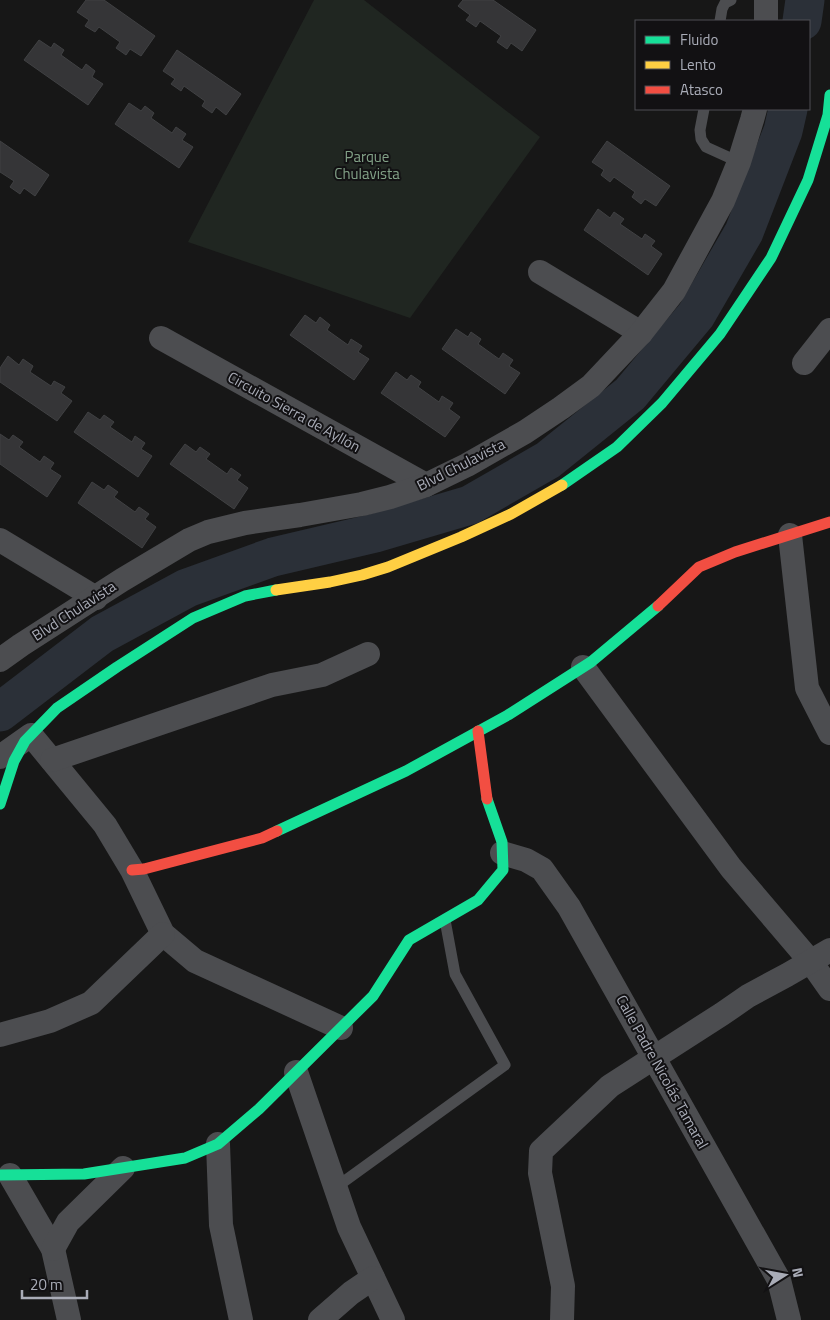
<svg xmlns="http://www.w3.org/2000/svg" width="830" height="1320" font-family="'Titillium Web',sans-serif">
<style>
.green{fill:#202621}
.lines{fill:none;stroke-linecap:round;stroke-linejoin:round}
.river{stroke:#2b3038;stroke-width:39}
.building{fill:#353537;stroke:#404143}
.lane{stroke:#4c4d50;stroke-width:11}
.street{stroke:#4c4d50;stroke-width:24}
.fast{stroke:#16e098;stroke-width:11}
.slow{stroke:#ffcf43;stroke-width:11}
.jam{stroke:#f24e42;stroke-width:11}
.labels{text-anchor:middle;stroke-width:4;stroke-linejoin:round;paint-order:stroke}
.park-label{font-size:15px;fill:#82a187;stroke:#121113}
.street-label{font-size:15px;fill:#a9acb7;stroke:#121113}
</style>
<rect width="100%" height="100%" fill="#171717"/>
<path class="green" d="M314,0H364L540,137L410,318L188,242Z"/>
<g class="lines">
<g class="river">
<path d="M802,21L805,0"/>
<path d="M0,712L102,634L187,588L273,557L375,533L470,505L548,460L630,394L696,315L744,232L783,131L788,109"/>
</g>
</g>
<g class="building">
<path d="M86,0H104L155,36L141,56L130,49L126,55L116,48L120,42L99,27L95,32L85,26L89,20L77,12Z"/>
<path d="M463,0H493L536,30L522,51L511,43L507,49L497,42L501,36L480,21L476,27L466,20L470,15L458,6Z"/>
<path d="M39,40L51,48L54,43L64,50L61,55L82,70L86,64L95,71L92,77L103,84L88,105L24,60Z"/>
<path d="M177,50L241,94L226,115L216,107L212,113L202,106L205,101L184,86L181,91L171,84L175,79L163,71Z"/>
<path d="M129,103L141,111L145,106L154,113L151,118L172,133L176,127L186,134L182,140L193,147L179,168L115,124Z"/>
<path d="M0,141L49,175L35,196L24,188L20,194L10,187L14,181L0,172Z"/>
<path d="M607,141L670,186L656,206L645,199L641,204L632,197L635,192L614,177L610,182L601,175L604,170L592,162Z"/>
<path d="M598,209L610,218L614,212L624,219L620,224L642,239L645,234L655,241L651,246L662,254L648,275L584,230Z"/>
<path d="M305,315L316,323L320,317L330,325L327,330L348,345L351,339L362,346L358,352L369,359L354,380L290,335Z"/>
<path d="M456,329L468,337L471,332L481,339L478,344L499,359L503,353L513,360L509,366L520,373L505,394L442,349Z"/>
<path d="M8,356L19,365L23,359L33,366L30,372L51,386L54,381L65,387L61,393L72,401L57,421L0,382V368Z"/>
<path d="M396,372L407,380L411,375L421,382L418,387L439,402L442,396L453,403L449,409L460,417L445,437L381,393Z"/>
<path d="M88,412L100,420L104,415L114,422L110,427L132,442L135,436L145,443L141,449L152,456L138,477L74,432Z"/>
<path d="M0,434L9,440L13,435L23,442L19,447L40,462L44,456L54,463L50,469L61,476L47,497L0,464Z"/>
<path d="M185,444L196,452L200,447L210,454L206,459L227,474L231,468L241,475L237,480L248,488L234,509L170,464Z"/>
<path d="M92,482L104,490L108,485L118,492L114,497L135,512L139,507L149,514L145,519L156,527L142,548L78,503Z"/>
</g>
<g class="lines">
<g class="lane">
<path d="M720,21L722,9L725,3L731,0"/>
<path d="M704,109L700,130L701,139L706,147L739,162"/>
<path d="M335,1188L505,1065L455,974L445,920"/>
</g>
<g class="street">
<path d="M766,21V0"/>
<path d="M540,272L641,333"/>
<path d="M161,338L426,485"/>
<path d="M804,363L830,330"/>
<path d="M790,535L807,688L830,733"/>
<path d="M0,540L96,598"/>
<path d="M0,660L21,645L122,580L189,540L208,532L245,523L300,515L362,504L390,497L426,485L467,465L525,432L561,408L591,386L641,333L674,291L723,201L739,162L752,120L755,109"/>
<path d="M583,667L731,868L811,962L830,989"/>
<path d="M0,757L31,735L105,825L132,870L163,934L195,961L341,1028"/>
<path d="M52,760L272,685L322,675L368,654"/>
<path d="M502,853L526,860L542,869L569,907L779,1280L789,1320"/>
<path d="M0,1035L50,1021L91,1003L163,934"/>
<path d="M296,1072L349,1227L393,1320"/>
<path d="M218,1144L221,1225L241,1320"/>
<path d="M10,1175L53,1249L69,1320"/>
<path d="M53,1249L68,1222L123,1168"/>
<path d="M320,1320L351,1293L373,1278"/>
<path d="M562,1320L563,1286L540,1173L541,1151L610,1086L722,1014L748,996L787,975L830,950"/>
</g>
<g class="fast">
<path d="M562,485L617,447L662,403L720,334L771,258L808,180L828,115L830,95"/>
<path d="M0,804L14,761L25,741L57,708L117,667L193,618L245,596L276,590"/>
<path d="M277,831L406,771L508,715L591,662L658,606"/>
<path d="M0,1175L84,1174L185,1158L218,1144L259,1109L373,996L409,940L478,900L503,870L502,842L487,799"/>
</g>
<path class="slow" d="M276,590L330,582L362,575L388,567L461,537L511,514L562,485"/>
<g class="jam">
<path d="M658,606L699,567L735,552L830,522"/>
<path d="M478,731L487,799"/>
<path d="M132,870L144,869L262,838L277,831"/>
</g>
</g>
<g class="labels">
<g class="park-label">
<text x="367" y="162">Parque<tspan x="367" dy="17">Chulavista</tspan></text>
</g>
<g class="street-label">
<text transform="translate(294 412) rotate(29)" y="5">Circuito Sierra de Ayllón</text>
<text transform="translate(461 465) rotate(-27)" y="5">Blvd Chulavista</text>
<text transform="translate(74 611) rotate(-33)" y="5">Blvd Chulavista</text>
<text transform="translate(662 1072) rotate(61)" y="5">Calle Padre Nicolás Tamaral</text>
</g>
</g>
<rect x="635" y="20" width="175" height="90" fill="#121113" stroke="#4e4f55"/>
<rect x="645" y="36" width="25" height="8" fill="#16e098" stroke="#4e4f55"/>
<text x="680" y="45" font-size="15" fill="#a9acb7">Fluido</text>
<rect x="645" y="61" width="25" height="8" fill="#ffcf43" stroke="#4e4f55"/>
<text x="680" y="70" font-size="15" fill="#a9acb7">Lento</text>
<rect x="645" y="86" width="25" height="8" fill="#f24e42" stroke="#4e4f55"/>
<text x="680" y="95" font-size="15" fill="#a9acb7">Atasco</text>
<g transform="translate(785 1275) rotate(79)" stroke="#121113" stroke-width="4" paint-order="stroke">
<path d="M0-4L9 19L0 12L-9 19Z" fill="#a9acb7"/>
<text y="-8" font-size="14" font-weight="bold" text-anchor="middle" fill="#a9acb7">N</text>
</g>
<path d="M22 1290v8h65v-8" fill="none" stroke="#a9acb7" stroke-width="2.5"/>
<text x="30" y="1290" font-size="15" fill="#a9acb7" stroke="#121113" stroke-width="4" paint-order="stroke">20 m</text>
</svg>
